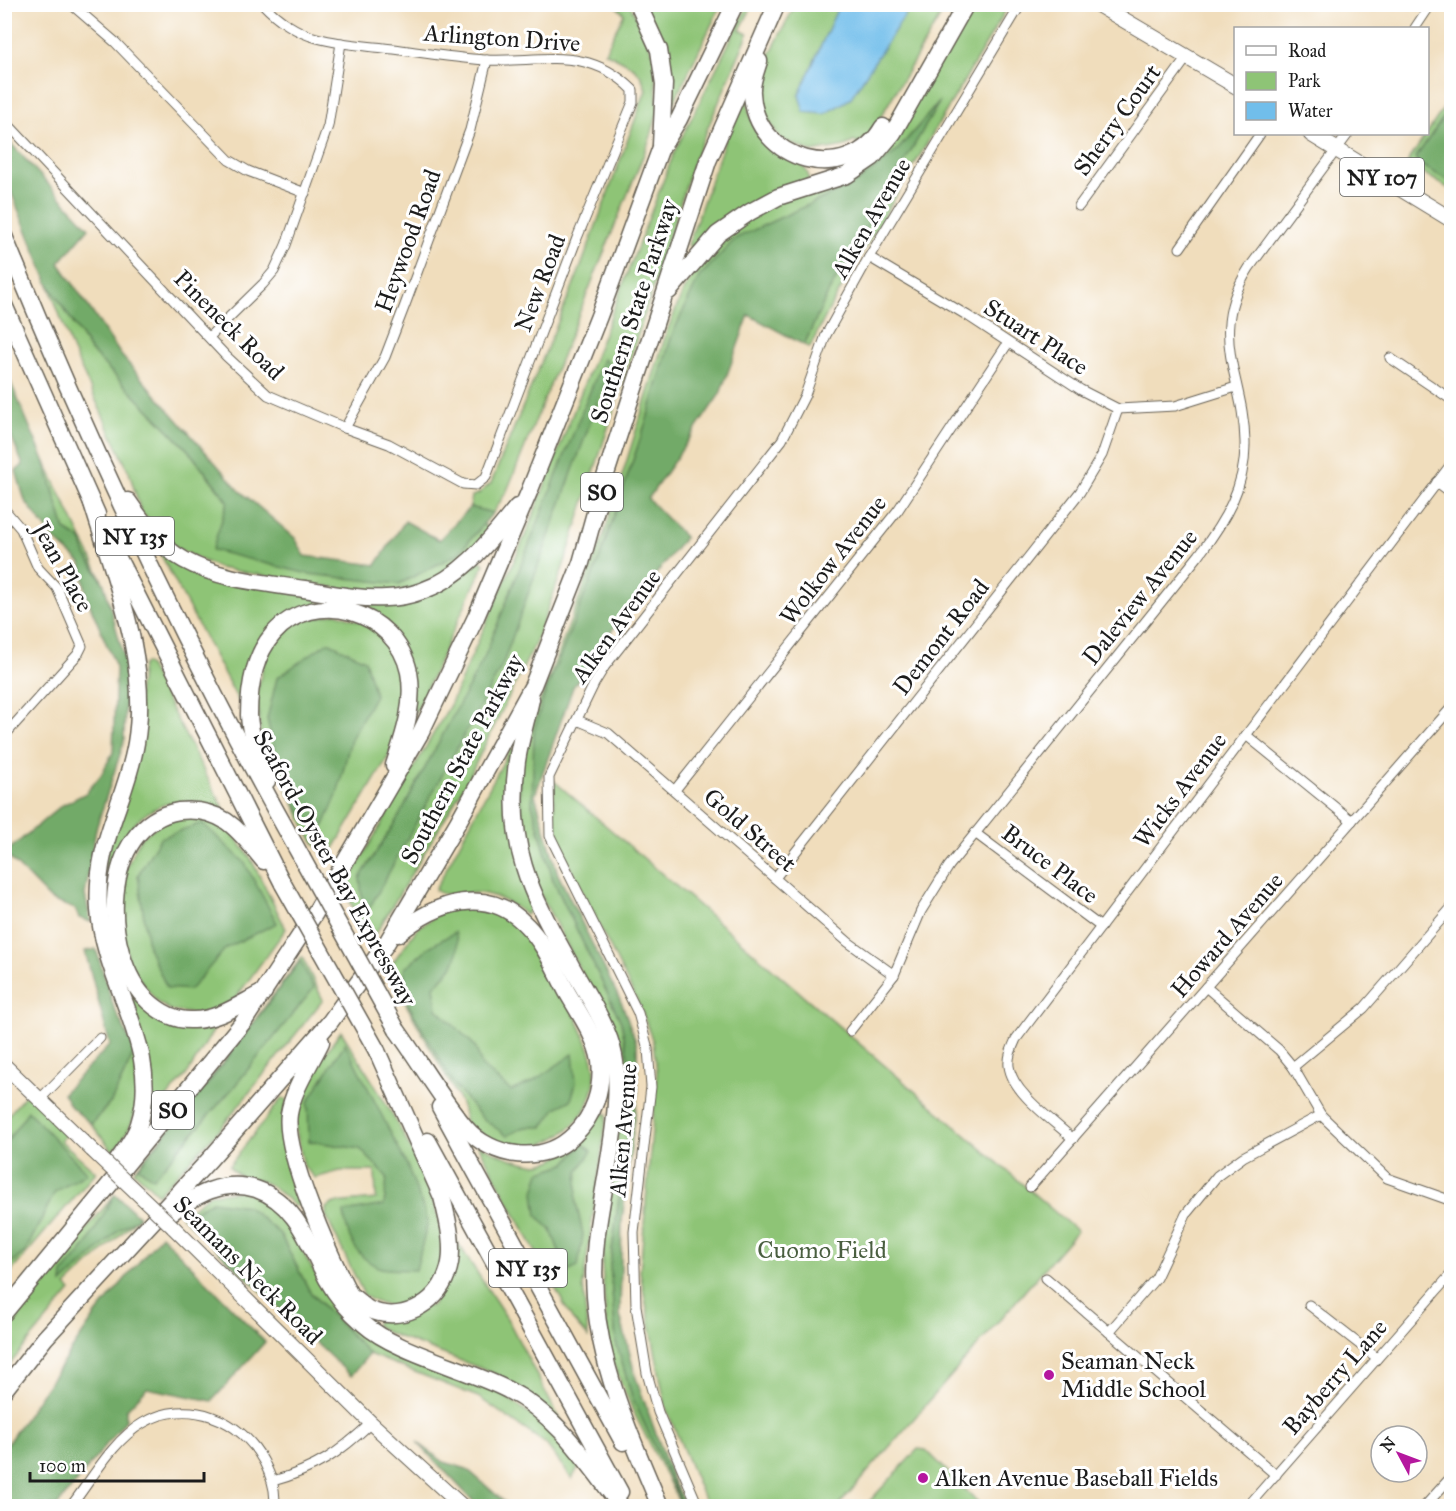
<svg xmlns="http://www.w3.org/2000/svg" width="1456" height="1511" font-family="'IM FELL Great Primer',serif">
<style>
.green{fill:#8ec476;stroke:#557049;stroke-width:1.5}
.forest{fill:#72aa67;stroke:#476342;stroke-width:1.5}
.water{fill:#71beeb;stroke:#466d84;stroke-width:1.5}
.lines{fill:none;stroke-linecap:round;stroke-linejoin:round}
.street-casing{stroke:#666054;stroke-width:11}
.secondary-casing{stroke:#666054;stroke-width:16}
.primary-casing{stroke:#666054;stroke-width:17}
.highway-casing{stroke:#666054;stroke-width:19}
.street{stroke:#fff;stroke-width:9}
.secondary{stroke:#fff;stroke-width:14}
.primary{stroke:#fff;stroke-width:15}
.highway{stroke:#fff;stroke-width:16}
.secondary-bridge-casing{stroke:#666054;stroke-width:16;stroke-linecap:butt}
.highway-bridge-casing{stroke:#666054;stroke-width:19;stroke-linecap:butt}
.secondary-bridge{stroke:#fff;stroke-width:14}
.highway-bridge{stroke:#fff;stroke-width:16}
.poi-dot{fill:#b5179e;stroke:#fff;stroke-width:2}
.labels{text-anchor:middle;stroke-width:6;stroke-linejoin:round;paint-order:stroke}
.shield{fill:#fff;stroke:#606060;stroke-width:1.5}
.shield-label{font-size:22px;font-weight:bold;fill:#1c1c1c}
.street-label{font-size:24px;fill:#1c1c1c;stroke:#fff}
.park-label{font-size:24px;fill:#4a5f40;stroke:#fff}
.poi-label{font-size:24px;fill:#1c1c1c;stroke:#fff;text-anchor:start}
</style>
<rect width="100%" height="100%" fill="#fff"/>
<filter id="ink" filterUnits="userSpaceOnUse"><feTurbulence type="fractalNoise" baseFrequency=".0167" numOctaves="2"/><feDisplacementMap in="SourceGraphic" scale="12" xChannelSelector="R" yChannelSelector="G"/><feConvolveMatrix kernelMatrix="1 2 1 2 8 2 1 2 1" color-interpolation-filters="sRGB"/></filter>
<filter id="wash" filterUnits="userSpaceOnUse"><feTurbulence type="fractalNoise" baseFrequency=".008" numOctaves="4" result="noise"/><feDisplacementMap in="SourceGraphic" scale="24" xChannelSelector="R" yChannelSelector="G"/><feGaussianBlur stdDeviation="1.35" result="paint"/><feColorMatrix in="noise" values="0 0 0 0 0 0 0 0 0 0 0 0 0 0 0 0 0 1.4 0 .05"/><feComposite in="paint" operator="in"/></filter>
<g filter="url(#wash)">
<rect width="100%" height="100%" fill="#f0ddbc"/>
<g class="green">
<path d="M615,5H630L654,55L658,111L650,139L507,491L493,513L470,507L472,496L478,494L491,483L580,269L646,90C641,66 625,63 605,52L624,14Z"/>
<path d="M643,5H721L674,102L669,100Z"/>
<path d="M748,5H753L740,30L748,34L694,160L565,562L535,644L466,783L372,940L343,890L450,705L527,531L674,153Z"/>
<path d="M795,5H947L877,123L867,137L857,144L855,141L845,146L812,152L781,139L765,116L760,74Z"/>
<path d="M974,5H1009L832,304L810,347L804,345L829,291L937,104L896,152L856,183L789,214L672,335L646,422L600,557L544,696L532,804L553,880L621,1022L634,1084L610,1265L616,1342L632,1397L678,1497L672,1478L686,1506H681L633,1411L608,1351L602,1265L625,1074L620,1045L539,892L522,840L519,771L533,718L603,537L667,331L684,289L704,259L732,229L777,201L856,174Z"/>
<path d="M740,97L747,98C749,113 752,127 761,139C774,157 809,158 809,180C762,192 728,215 694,249L688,245Z"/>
<path d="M1451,97V190L1407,163Z"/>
<path d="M48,283L90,350L188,450L228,502L213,550L399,584L458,554L484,524L488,529L473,549L425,586L372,594L219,568L176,548L141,512L129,472L72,349Z"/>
<path d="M44,460L104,584L86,555L81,540L65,530Z"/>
<path d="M155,544L180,564L320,599L319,604L269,631L245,703L239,702Z"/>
<path d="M481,561L484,564L415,714L393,629L369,605Z"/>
<path d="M336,613L373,626L400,655L405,685L402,720L390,754L327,860L310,837L260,732L257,693L266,653L294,623Z"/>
<path d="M145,663L149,666L228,817C198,793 157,797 132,827C122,840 115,859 108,874L104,863L124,796L142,666Z"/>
<path d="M510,749L515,750L533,906L526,915C513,904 495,894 478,893C462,892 448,899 435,890Z"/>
<path d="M554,781L1077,1231L838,1506H707L666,1408L640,1272L657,1072L653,1042L642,1011L554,835Z"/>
<path d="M194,815L227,826L250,857L286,929L235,999L216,1010L196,1014L172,1011L157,1002L130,966L119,921L123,874L140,839L164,820Z"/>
<path d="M478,906C488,909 503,912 512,918C536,935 595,1043 595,1073C596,1114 556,1152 514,1146C496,1144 480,1133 466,1123L461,1103L387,970L417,929L445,909Z"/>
<path d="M302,957L323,1000L221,1128L158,1194L134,1171L223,1062Z"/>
<path d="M130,988C162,1016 171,1032 216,1026L188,1073L150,1117L147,1114L125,990Z"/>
<path d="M341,1031C370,1080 504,1268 411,1303C393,1309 379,1306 364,1295L326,1216V1208L334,1203L376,1199L375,1171H340L315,1178L304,1167L293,1116L304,1084Z"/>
<path d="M135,1051C137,1092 144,1119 113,1151L91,1124L111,1102Z"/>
<path d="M27,1093L68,1132L61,1141L96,1172L5,1279V1268L25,1252L55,1192L5,1212V1119Z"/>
<path d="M282,1098L287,1100C277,1143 291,1165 306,1204L295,1206C285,1198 276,1187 263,1182C247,1175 242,1182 229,1166Z"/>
<path d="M600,1113L607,1114L583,1286L588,1337L572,1319L478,1145C496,1152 517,1164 536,1164C564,1163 587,1133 600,1113Z"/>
<path d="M241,1191L272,1201L293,1228L306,1258L329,1296L361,1332L490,1385L552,1430L579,1466L572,1479L546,1444L478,1397L369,1354L310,1292L280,1234L212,1201L183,1218L181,1216L210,1194Z"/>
<path d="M115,1194L139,1217L66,1286L71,1291L5,1370V1329Z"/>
<path d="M454,1237L508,1320L563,1426L537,1401L498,1375L386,1332L375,1325L379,1318L433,1305Z"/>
<path d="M918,1449L926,1450L982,1506H865Z"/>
</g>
<g class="forest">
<path d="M940,101L829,291L804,345L749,315L720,394L648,499L685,537L609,634L573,687L535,795L558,874L623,1006L637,1045L638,1092L622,1221L620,1315L636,1378L682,1506L632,1397L616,1342L610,1265L634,1087L621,1022L553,880L532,804L534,730L544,696L600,557L646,422L672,335L699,277L736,238L856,183L896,152Z"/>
<path d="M1451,106V125L1446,143L1451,149V182L1417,163L1416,157Z"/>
<path d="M4,136L89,228L59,263L121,355L239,490L295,538L305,556L376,565L405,521L439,540L470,507L493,513L458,554L399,584L308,574L212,550L228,501L188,450L90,350L48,283L5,177Z"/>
<path d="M603,359L611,365L502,666L364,918L360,878L399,816L484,658Z"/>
<path d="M4,367L44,460L65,530L81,540L86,555L104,584L126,664L124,742L96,829L85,895L91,922L79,918L75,909L51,900L5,853L61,806L86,793L101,775L113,752L116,667L87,598L81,563L54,539L25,501L16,471L23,465L5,421Z"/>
<path d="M328,642L365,660L375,695L351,739L337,795L319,837L289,795L278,764L267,719L277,678Z"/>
<path d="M202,823L244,862L277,923L226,948L190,990L167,988L148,947L138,875L160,838Z"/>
<path d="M455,932C463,957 452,970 434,986L437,1009L475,1046L482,1066L511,1091L532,1082L573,1054L576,1083L571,1100L556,1108L543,1127H525L507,1136L482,1118L455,1086L408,1004L404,969L429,947Z"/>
<path d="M96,949L114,1008L135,1051L111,1102L91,1124L71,1107L63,1093L110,1045L85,951Z"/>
<path d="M300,961L314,988L233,1088L153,1178L138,1167L207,1085Z"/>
<path d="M345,1043L407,1165L428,1221L416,1270C405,1269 388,1271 378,1267C355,1257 346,1234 344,1212L384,1205L387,1177L360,1149L309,1141L308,1102Z"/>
<path d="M28,1111L87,1173L55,1192L25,1252L5,1268V1144Z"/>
<path d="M583,1144L592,1151L578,1171L576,1202L583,1234L578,1267L567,1272L551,1230L537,1216L534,1192L540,1172L565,1164Z"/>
<path d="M115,1194L139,1217L119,1230L62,1284L63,1273L86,1246Z"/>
<path d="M212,1201L247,1206L280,1234L310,1292L369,1354L351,1376L183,1218Z"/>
<path d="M161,1235L265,1342L212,1401L147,1388L126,1410V1420L57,1506H5V1447L97,1313Z"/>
<path d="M417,1442L444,1462L467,1469L509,1506H478Z"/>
</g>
<path class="water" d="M839,5H908L907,12L850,99L825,114L804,112L799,95Z"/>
</g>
<g filter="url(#ink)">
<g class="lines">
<defs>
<g id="street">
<path d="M71,4L115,42L229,160L248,171L305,193"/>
<path d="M1415,28L1431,4"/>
<path d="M4,120L226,356L268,395L345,428L389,444L463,484L476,485L486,477L577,238L633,102V90C587,44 540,63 485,60C455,58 424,53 394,49C369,46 342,45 317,38C297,33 277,19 263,4"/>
<path d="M1079,206L1188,56"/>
<path d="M1180,248L1260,134"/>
<path d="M869,257L968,316L1081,390L1118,409L1175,406L1236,387"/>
<path d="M210,336L263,284L274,271L286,245L328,126L341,43"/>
<path d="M1390,358L1452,400"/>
<path d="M345,428L385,357L405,305L470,130L487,60"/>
<path d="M1437,482L1452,493"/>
<path d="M4,509L21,529L38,568L57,588L82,646L78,654L4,736"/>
<path d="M577,720L608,733L848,942L894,975"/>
<path d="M1246,735L1352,821"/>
<path d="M675,790L898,510L1008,343"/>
<path d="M975,833L1101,927"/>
<path d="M775,878L1080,492L1102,455L1118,409"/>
<path d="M1206,987L1279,1050L1293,1067L1321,1115L1387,1178L1452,1201"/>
<path d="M850,1031L894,975L921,911L949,866L1199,555C1225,521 1246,486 1245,442C1244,376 1206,335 1249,268L1348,134"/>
<path d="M1293,1067L1364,1008L1452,907"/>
<path d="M40,1099L100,1038"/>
<path d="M1073,1139C1054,1121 1012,1093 1009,1066C1008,1056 1012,1048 1016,1039L1452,463"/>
<path d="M1030,1187L1452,707"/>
<path d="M1046,1278L1276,1475"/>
<path d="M1309,1305L1377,1358"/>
<path d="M1109,1332L1156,1278L1186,1214L1217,1176L1243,1157L1321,1115"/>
<path d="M273,1481C316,1469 339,1453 371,1423"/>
<path d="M71,1506C92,1479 113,1440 143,1423C188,1397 242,1419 264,1462C271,1476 277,1491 274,1506"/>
<path d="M698,1506L658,1412L647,1373L636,1306L634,1232L651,1087L648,1049L638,1013L550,836L549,777L594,684L605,666L782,440L805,395L826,335L869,257L1021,4"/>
<path d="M1248,1506L1452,1273"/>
<path d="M1425,1506L1452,1476"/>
</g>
<g id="secondary">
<path d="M4,1065L92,1150"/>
<path d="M173,1227L371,1423L462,1506"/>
</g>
<g id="primary">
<path d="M1097,4L1236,86"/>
<path d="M1311,134L1452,220"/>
</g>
<g id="highway">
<path d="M638,4L659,50L664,84L661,145"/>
<path d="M759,61C756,71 751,83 752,93C755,163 849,187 883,127"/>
<path d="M4,236C91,449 189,657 302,858"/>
<path d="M669,291L718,234L750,212L778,197L847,175L872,158L893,133L966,4"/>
<path d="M4,305L97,514"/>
<path d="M128,501C144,524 159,546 184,560C220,580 265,583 304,589C331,593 359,600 386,598C398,598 411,595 422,591C463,577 491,539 517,507"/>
<path d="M92,503C115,579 150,662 136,743C126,803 94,842 99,910C104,984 163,1049 139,1124C135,1138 124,1151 116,1163"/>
<path d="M117,556L283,884"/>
<path d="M531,699C527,719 520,740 517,761C506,844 529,891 569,962C584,991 608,1023 614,1056C624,1107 602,1187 596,1241C585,1337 624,1420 660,1506"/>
<path d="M267,781C260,760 250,738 249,715C249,687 254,656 273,634C315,586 396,611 409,672C415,704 404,735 394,765"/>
<path d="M264,992C241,1003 219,1020 193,1020C176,1021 160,1012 148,1001C100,955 99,824 179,811C196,809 212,812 226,821C241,831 252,847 264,861"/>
<path d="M397,1030C420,1062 440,1097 465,1127C492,1159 544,1165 574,1135C594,1116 603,1089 600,1061C596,1037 579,1013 567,992C555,970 545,944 527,926C488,884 436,902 398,934"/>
<path d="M321,1042C310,1065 293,1089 289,1114C283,1152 331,1258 350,1295C356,1299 362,1305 368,1309C400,1324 436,1305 447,1274C456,1251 448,1220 442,1197L377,1051"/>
<path d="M440,1107L623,1442"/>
<path d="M428,1141L620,1492"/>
<path d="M169,1214C195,1196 223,1178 256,1189C297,1203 309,1245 327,1279C337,1297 349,1311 364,1324C395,1352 468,1369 508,1390C557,1414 589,1465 621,1506"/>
<path d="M4,1313L244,1021L315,913L421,732L476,617L529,492L599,316L660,150L679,119L735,4"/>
<path d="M4,1390L45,1338L210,1159L330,1022L386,944L458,822L533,685L581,563L605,477L708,161L777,4"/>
</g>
</defs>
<use href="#street" class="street-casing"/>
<use href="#secondary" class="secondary-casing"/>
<use href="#primary" class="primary-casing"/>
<use href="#highway" class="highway-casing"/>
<use href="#street" class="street"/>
<use href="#secondary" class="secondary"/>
<use href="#primary" class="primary"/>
<use href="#highway" class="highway"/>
<defs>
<path id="secondary-bridge" d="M92,1150L173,1227"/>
<g id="highway-bridge">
<path d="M302,858L397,1030"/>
<path d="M283,884L377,1051"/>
</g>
</defs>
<use href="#secondary-bridge" class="secondary-bridge-casing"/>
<use href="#highway-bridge" class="highway-bridge-casing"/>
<use href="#secondary-bridge" class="secondary-bridge"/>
<use href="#highway-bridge" class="highway-bridge"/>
</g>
</g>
<g class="poi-dot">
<circle cx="1049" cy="1375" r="6"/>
<circle cx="923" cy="1478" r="6"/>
</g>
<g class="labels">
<g class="shield">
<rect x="1340" y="158" width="84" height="38" rx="4.5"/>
<rect x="581" y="473" width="42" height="38" rx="4.5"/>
<rect x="96" y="517" width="78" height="38" rx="4.5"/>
<rect x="152" y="1091" width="42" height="38" rx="4.5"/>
<rect x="489" y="1249" width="78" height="38" rx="4.5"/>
</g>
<g class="shield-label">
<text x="1382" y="185">NY 107</text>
<text x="602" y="500">SO</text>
<text x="135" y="544">NY 135</text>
<text x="173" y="1118">SO</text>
<text x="528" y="1276">NY 135</text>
</g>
<g class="street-label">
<text transform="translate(502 38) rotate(4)" y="8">Arlington Drive</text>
<text transform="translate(1117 120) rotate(-54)" y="8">Sherry Court</text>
<text transform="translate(871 218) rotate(-60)" y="8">Alken Avenue</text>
<text transform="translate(408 241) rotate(-70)" y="8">Heywood Road</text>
<text transform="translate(540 283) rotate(-69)" y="8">New Road</text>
<text transform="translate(634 311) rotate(-72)" y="8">Southern State Parkway</text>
<text transform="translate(229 325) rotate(45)" y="8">Pineneck Road</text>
<text transform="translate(1036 337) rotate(33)" y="8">Stuart Place</text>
<text transform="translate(833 560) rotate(-52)" y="8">Wolkow Avenue</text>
<text transform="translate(63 567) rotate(61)" y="8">Jean Place</text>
<text transform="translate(1140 597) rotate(-51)" y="8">Daleview Avenue</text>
<text transform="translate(616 626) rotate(-54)" y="8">Alken Avenue</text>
<text transform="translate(941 637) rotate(-52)" y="8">Demont Road</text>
<text transform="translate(462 759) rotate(-62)" y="8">Southern State Parkway</text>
<text transform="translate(1180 790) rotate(-53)" y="8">Wicks Avenue</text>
<text transform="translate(750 830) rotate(41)" y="8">Gold Street</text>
<text transform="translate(1050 864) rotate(37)" y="8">Bruce Place</text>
<text transform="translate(335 868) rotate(61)" y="8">Seaford-Oyster Bay Expressway</text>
<text transform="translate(1227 935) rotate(-49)" y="8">Howard Avenue</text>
<text transform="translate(623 1130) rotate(-85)" y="8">Alken Avenue</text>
<text transform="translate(248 1270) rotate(45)" y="8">Seamans Neck Road</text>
<text transform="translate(1335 1377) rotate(-49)" y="8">Bayberry Lane</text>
</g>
<g class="park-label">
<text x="822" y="1258">Cuomo Field</text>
</g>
<g class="poi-label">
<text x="1061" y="1369">Seaman Neck<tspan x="1061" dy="28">Middle School</tspan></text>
<text x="935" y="1486">Alken Avenue Baseball Fields</text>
</g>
</g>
<rect width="1456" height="1511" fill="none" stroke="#fff" stroke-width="24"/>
<rect x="1234" y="27" width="195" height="108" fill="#ffffff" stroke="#a4a4a4" stroke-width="1.5"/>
<rect x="1246" y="46" width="30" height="9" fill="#ffffff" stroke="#a4a4a4" stroke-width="1.5"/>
<text x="1288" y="57" font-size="18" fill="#1c1c1c">Road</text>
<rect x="1246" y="72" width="30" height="18" fill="#8ec476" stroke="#a4a4a4" stroke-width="1.5"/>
<text x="1288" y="87" font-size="18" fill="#1c1c1c">Park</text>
<rect x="1246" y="102" width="30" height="18" fill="#71beeb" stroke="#a4a4a4" stroke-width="1.5"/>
<text x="1288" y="117" font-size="18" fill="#1c1c1c">Water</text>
<g transform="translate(1399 1454) rotate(311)"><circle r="28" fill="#ffffff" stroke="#a4a4a4" stroke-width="1.5"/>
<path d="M0-4.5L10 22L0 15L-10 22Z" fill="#b5179e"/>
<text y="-9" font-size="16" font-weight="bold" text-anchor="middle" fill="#1c1c1c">N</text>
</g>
<path d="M30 1472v9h174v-9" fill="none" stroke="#1c1c1c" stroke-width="3"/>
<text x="39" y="1472" font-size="18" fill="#1c1c1c" stroke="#ffffff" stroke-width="4.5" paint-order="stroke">100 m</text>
</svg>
